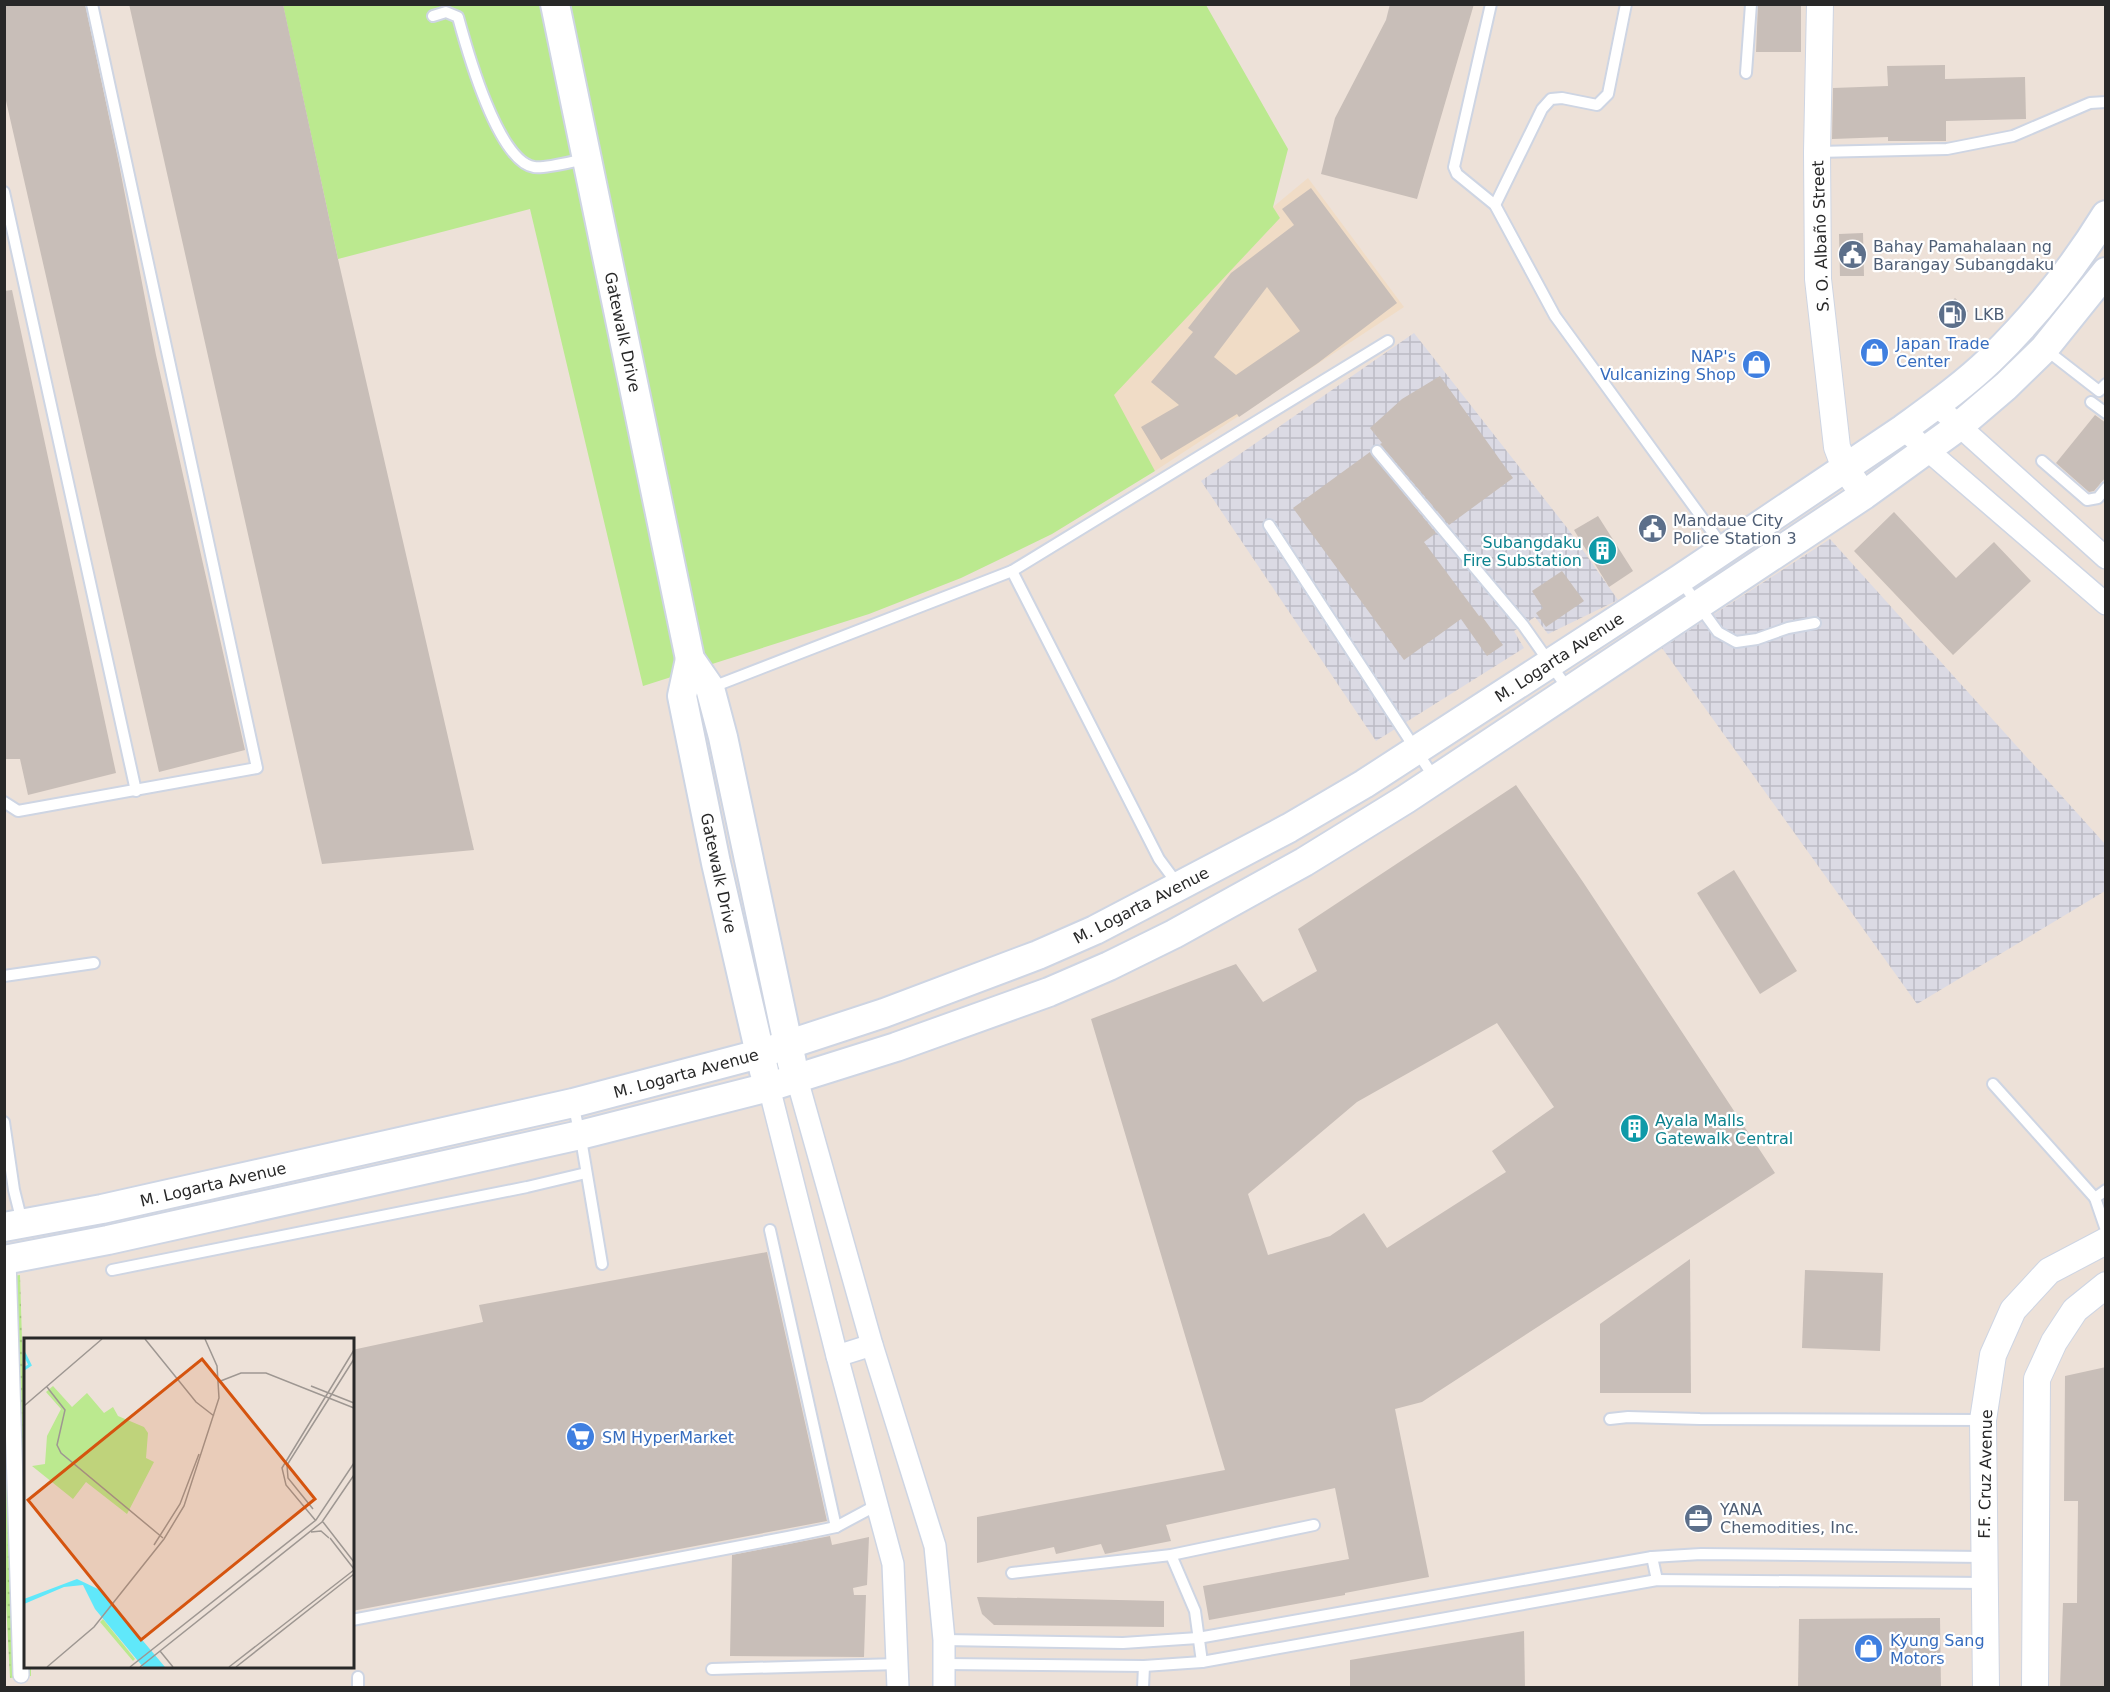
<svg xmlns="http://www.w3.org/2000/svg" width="2110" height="1692" font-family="'DejaVu Sans',sans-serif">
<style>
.industrial{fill:url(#industrial-grid)}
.education{fill:#f0dcc6}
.grass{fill:#bbe98f}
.park{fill:url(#park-dots)}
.building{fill:#c8beb8;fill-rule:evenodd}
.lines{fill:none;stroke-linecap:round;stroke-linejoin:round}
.service-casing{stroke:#ced5e3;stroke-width:14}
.pedestrian-casing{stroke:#ced5e3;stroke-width:18}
.minor-casing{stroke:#ced5e3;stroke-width:24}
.tertiary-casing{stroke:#ced5e3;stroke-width:28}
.secondary-casing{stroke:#ced5e3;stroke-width:32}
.service{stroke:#fff;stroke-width:10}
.pedestrian{stroke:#fff;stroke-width:15}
.minor{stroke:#fff;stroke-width:21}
.tertiary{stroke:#fff;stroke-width:26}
.secondary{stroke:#fff;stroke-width:28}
.labels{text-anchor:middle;stroke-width:4.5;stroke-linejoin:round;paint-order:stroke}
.street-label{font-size:16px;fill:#282828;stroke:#fff}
.service-label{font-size:16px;fill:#4e5e75;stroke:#fff;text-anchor:start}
.shop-label{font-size:16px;fill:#366cbe;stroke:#fff;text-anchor:start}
.culture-label{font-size:16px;fill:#0d838f;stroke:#fff;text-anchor:end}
.inset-river{fill:none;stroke:#60e8fa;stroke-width:3}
.inset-road{fill:none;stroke:#9e9792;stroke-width:1.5}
.view{fill:#d5540f;fill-opacity:0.15;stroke:#d5540f;stroke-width:3}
.inset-edge{fill:none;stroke:#282828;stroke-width:3}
</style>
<defs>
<pattern id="industrial-grid" width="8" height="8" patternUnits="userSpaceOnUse" patternTransform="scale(1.5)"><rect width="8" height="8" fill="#dbdae4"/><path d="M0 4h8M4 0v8" fill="none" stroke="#bcbbc4"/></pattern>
<pattern id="park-dots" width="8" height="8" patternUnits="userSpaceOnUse" patternTransform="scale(1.5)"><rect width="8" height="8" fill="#bbe98f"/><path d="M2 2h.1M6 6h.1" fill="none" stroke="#a1c87b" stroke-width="1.8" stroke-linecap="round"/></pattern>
</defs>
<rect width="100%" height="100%" fill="#ede1d8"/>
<g class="industrial">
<path d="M1414,333L1568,529L1618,600L1548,634L1535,617L1514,631L1524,648L1376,741L1201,481Z"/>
<path d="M1830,539L2105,844V891L1917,1004L1662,648Z"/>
</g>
<path class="education" d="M1308,178L1404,307L1155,471L1113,395L1280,218L1273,207Z"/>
<path class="grass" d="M283,5H1206L1288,149L1273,207L1280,218L1114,395L1155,471L1052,534L961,578L869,614L643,686L530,209L338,259Z"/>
<path class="park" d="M20,1275L26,1469V1666L31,1667V1676L10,1678L4,1565V1277Z"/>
<g class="building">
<path d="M4,4H85L119,164L156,355L245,750L159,772L4,92Z"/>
<path d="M129,4H283L338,259L474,850L322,864Z"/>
<path d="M1390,4H1474L1417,199L1321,174L1335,118L1386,20Z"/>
<path d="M1758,4H1801V52H1756Z"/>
<path d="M1945,65V79L2025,77L2026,119L1946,121V141H1888V137L1832,139L1833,88L1888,86L1887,66Z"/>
<path d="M1311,188L1397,303L1318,363L1239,417L1237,414L1161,460L1141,427L1179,405L1151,382L1193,332L1188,328L1231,273L1294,225L1282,209ZM1267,287L1300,331L1236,375L1214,357Z"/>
<path d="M1863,233L1864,276H1840L1839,234Z"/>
<path d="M12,290L116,773L28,795L20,759H4V291Z"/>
<path d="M1955,298L1968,311L1951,329L1937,317Z"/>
<path d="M1440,376L1513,478L1449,525L1380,444L1382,443L1370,428L1402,399Z"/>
<path d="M2095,415L2106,423V477L2094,491L2089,492L2056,463Z"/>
<path d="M1370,452L1436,533L1424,542L1479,616L1481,615L1503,645L1487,656L1461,619L1404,660L1293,508Z"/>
<path d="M1894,512L1956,578L1994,542L2031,581L1953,655L1854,551Z"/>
<path d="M1598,516L1633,571L1609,587L1574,530Z"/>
<path d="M1562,571L1584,601L1546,627L1536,613L1543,608L1532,591Z"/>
<path d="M1516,785L1583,882L1775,1173L1422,1402L1395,1409L1429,1577L1345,1593V1595L1209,1620L1203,1586L1349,1559L1335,1488L1166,1525L1171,1541L1105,1554L1101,1544L1056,1554L1054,1547L977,1563V1517L1225,1470L1091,1019L1236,964L1263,1002L1317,971L1298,929ZM1497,1023L1554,1107L1492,1151L1506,1172L1387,1248L1364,1213L1330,1236L1268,1255L1248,1194L1357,1102Z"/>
<path d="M1734,870L1797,971L1760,994L1697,893Z"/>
<path d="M767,1252L827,1521L352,1611V1350L483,1322L479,1305Z"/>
<path d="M1690,1259L1691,1393H1600V1324Z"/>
<path d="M1805,1270L1883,1273L1880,1351L1802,1348Z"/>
<path d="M2106,1367V1688H2060L2063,1603H2077L2078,1501H2064L2065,1376Z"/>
<path d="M830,1536L832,1545L869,1537L867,1585L853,1588L854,1595H866L864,1657L730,1656L732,1555Z"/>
<path d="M977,1597L1164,1601V1627L994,1625L982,1614Z"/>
<path d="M1940,1618L1941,1688H1798L1799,1619Z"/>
<path d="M1524,1631L1525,1688H1350V1660Z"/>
</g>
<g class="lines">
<defs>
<g id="service">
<path d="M1491,4L1454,167L1457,174L1495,205L1555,316L1724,548"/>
<path d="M433,16L446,12L458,17C467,50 498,162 534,167C544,169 574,161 585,159"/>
<path d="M1746,73L1751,4"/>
<path d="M1817,152L1947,149L2013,136L2090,103L2106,102"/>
<path d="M4,192L136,791"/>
<path d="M1495,205L1542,109L1551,99L1562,98L1597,105L1608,94L1626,4"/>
<path d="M2045,349L2099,391L2106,384"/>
<path d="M2091,402L2106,413"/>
<path d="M1377,451L1523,625L1568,689"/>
<path d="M2042,461L2087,500L2098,498L2106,488"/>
<path d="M1269,525L1435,779"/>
<path d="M1012,571L1159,859L1179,886"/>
<path d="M1681,581L1718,632L1736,642L1757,639L1788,628L1815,623"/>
<path d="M710,688L1012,571L1388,341"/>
<path d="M4,802L18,811L257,768L92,4"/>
<path d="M4,976L94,963"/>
<path d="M1993,1084L2095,1198"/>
<path d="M573,1103L582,1145L602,1264"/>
<path d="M4,1122L14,1190L22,1222"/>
<path d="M2106,1190L2095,1198L2106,1230"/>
<path d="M770,1230L836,1527"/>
<path d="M112,1270L527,1187L586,1173"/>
<path d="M1610,1419L1628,1417L1700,1419L1983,1420"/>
<path d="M1171,1555L1195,1611L1202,1662"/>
<path d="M1652,1557L1657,1580"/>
<path d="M1012,1573L1171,1555L1314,1525"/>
<path d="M352,1620L788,1537L836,1527L877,1505"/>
<path d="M944,1640L1123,1643L1198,1638L1652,1557L1701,1554L1984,1557"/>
<path d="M945,1664L1144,1666L1202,1662L1657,1580L1984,1583"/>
<path d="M712,1669L899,1664"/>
<path d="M358,1688V1677"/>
<path d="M1143,1688L1144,1666"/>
</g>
<path id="pedestrian" d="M8,1259L21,1675"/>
<g id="minor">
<path d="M1936,405L2106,558"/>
<path d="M1903,429L2106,604"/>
<path d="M797,1079L872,1345L935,1546L944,1640V1688"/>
<path d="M769,1087L837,1356L893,1564L898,1688"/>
<path d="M837,1356L872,1345"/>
</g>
<g id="tertiary">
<path d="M1820,4L1817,152L1818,279L1837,447L1845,468L1864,495"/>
<path d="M1986,1688L1983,1420L1993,1355L2013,1310L2049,1271L2106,1241"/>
<path d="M2035,1688L2037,1379L2054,1342L2075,1310L2106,1285"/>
</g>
<g id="secondary">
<path d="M555,4L690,659L710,688L723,737L792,1063"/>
<path d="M690,659L682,696L716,863L764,1071"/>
<path d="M4,1227L102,1209L573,1103L759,1054L884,1013L1038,955L1095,930L1179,886L1289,828L1364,784L1680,579L1903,429C1933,407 1964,385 1990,360C2034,317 2074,267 2106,215"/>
<path d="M4,1260L108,1240L580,1135L769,1087L896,1047L1049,992L1109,966L1174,934L1304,862L1406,799L1864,495L1958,427L2006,386L2044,349L2106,272"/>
</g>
</defs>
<use href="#service" class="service-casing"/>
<use href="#pedestrian" class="pedestrian-casing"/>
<use href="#minor" class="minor-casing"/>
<use href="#tertiary" class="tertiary-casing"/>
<use href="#secondary" class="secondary-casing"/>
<use href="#service" class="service"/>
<use href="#pedestrian" class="pedestrian"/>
<use href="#minor" class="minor"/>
<use href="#tertiary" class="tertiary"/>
<use href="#secondary" class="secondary"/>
</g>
<defs>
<symbol id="civic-disc" viewBox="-11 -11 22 22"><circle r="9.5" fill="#5c6f8a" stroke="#fff"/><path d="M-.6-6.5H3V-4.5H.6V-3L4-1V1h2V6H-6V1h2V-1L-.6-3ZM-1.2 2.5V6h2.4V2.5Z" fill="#fff"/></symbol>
<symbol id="fuel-disc" viewBox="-11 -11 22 22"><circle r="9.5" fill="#5c6f8a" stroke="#fff"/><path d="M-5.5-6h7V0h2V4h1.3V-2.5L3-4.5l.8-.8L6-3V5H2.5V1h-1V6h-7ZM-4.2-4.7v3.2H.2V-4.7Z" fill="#fff"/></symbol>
<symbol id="shop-disc" viewBox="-11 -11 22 22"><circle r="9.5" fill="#3f7fe0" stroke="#fff"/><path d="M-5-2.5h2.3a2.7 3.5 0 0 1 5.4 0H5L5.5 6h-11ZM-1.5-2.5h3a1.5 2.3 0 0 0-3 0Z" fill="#fff"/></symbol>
<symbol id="building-disc" viewBox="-11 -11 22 22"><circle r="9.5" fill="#0f9aa8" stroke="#fff"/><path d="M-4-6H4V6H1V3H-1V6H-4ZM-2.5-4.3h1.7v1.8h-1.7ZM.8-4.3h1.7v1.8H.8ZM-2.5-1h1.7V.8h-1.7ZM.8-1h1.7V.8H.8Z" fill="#fff"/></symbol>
<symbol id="supermarket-disc" viewBox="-11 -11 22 22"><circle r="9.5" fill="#3f7fe0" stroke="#fff"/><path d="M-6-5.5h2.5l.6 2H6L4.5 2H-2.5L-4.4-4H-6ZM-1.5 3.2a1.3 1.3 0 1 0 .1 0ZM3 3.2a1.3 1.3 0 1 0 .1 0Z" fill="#fff"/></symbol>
<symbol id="office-disc" viewBox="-11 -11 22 22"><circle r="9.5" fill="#5c6f8a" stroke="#fff"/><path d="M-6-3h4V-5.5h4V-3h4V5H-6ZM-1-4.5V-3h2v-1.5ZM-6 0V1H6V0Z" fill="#fff"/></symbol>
</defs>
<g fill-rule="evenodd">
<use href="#civic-disc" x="1836" y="238" width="33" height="33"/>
<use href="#fuel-disc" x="1936" y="298" width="33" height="33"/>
<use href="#shop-disc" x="1858" y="336" width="33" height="33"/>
<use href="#shop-disc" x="1740" y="348" width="33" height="33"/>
<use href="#civic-disc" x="1636" y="512" width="33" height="33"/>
<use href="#building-disc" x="1586" y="534" width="33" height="33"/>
<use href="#building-disc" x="1618" y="1112" width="33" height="33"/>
<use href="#supermarket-disc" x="564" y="1420" width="33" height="33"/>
<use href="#office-disc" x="1682" y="1502" width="33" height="33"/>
<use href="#shop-disc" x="1852" y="1632" width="33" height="33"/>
</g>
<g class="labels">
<g class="street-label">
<text transform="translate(1820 236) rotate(-92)" y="6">S. O. Albaño Street</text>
<text transform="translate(623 332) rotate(78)" y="6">Gatewalk Drive</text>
<text transform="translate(1559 657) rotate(-33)" y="6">M. Logarta Avenue</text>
<text transform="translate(719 873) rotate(78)" y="6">Gatewalk Drive</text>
<text transform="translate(1141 905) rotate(-27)" y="6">M. Logarta Avenue</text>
<text transform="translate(686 1073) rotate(-15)" y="6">M. Logarta Avenue</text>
<text transform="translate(213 1184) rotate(-13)" y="6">M. Logarta Avenue</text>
<text transform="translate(1985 1474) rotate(-89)" y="6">F.F. Cruz Avenue</text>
</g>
<g class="service-label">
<text x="1873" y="252">Bahay Pamahalaan ng<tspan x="1873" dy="18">Barangay Subangdaku</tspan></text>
<text x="1974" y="320">LKB</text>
<text x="1673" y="526">Mandaue City<tspan x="1673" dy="18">Police Station 3</tspan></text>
<text x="1720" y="1515">YANA<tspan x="1720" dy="18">Chemodities, Inc.</tspan></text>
</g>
<g class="shop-label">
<text x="1896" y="349">Japan Trade<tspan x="1896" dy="18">Center</tspan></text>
<text x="1736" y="362" text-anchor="end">NAP's<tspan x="1736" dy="18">Vulcanizing Shop</tspan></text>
<text x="602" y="1443">SM HyperMarket</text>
<text x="1890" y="1646">Kyung Sang<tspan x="1890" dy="18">Motors</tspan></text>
</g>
<g class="culture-label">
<text x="1582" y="548">Subangdaku<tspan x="1582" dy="18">Fire Substation</tspan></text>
<text x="1655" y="1126" text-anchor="start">Ayala Malls<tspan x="1655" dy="18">Gatewalk Central</tspan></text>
</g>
</g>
<g transform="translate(24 1338)">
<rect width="330" height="330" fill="#ede1d8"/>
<path d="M29,48L48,69L63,55L80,75L89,69L94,78L120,89L124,95L122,120L130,124L103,176L62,144L49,161L8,128L21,126L23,98L37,71L22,54Z" fill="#bbe98f"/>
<path d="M79,281L111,321L109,323L76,284Z" fill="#bbe98f"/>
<path d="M53,241L76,252L141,329H119L71,271L59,247L40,249L0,266V261Z" fill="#60e8fa"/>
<path class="inset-river" d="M0,15L6,27L0,31"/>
<path class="inset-road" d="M121,1L172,64L190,78M194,44L217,35H242L330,70M287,48L330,65M23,49L41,72L33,107L37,115L139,200M0,68L78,1M289,171L264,140L263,127L330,21M292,183L262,147L258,130L330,12M299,184L330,224M287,194L297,193L305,200M306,200L330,231M130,207L156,166L175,116M136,313L149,329M23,329L70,289L140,201L160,168L195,60L193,28L181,1M106,329L292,182L330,125M116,329L298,184L330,137M205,329L330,232M212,329L330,236"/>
<path class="view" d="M178,21L291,161L117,302L4,162Z"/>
<rect width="330" height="330" class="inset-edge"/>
</g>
<rect width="2110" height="1692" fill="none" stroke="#282828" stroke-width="12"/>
</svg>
